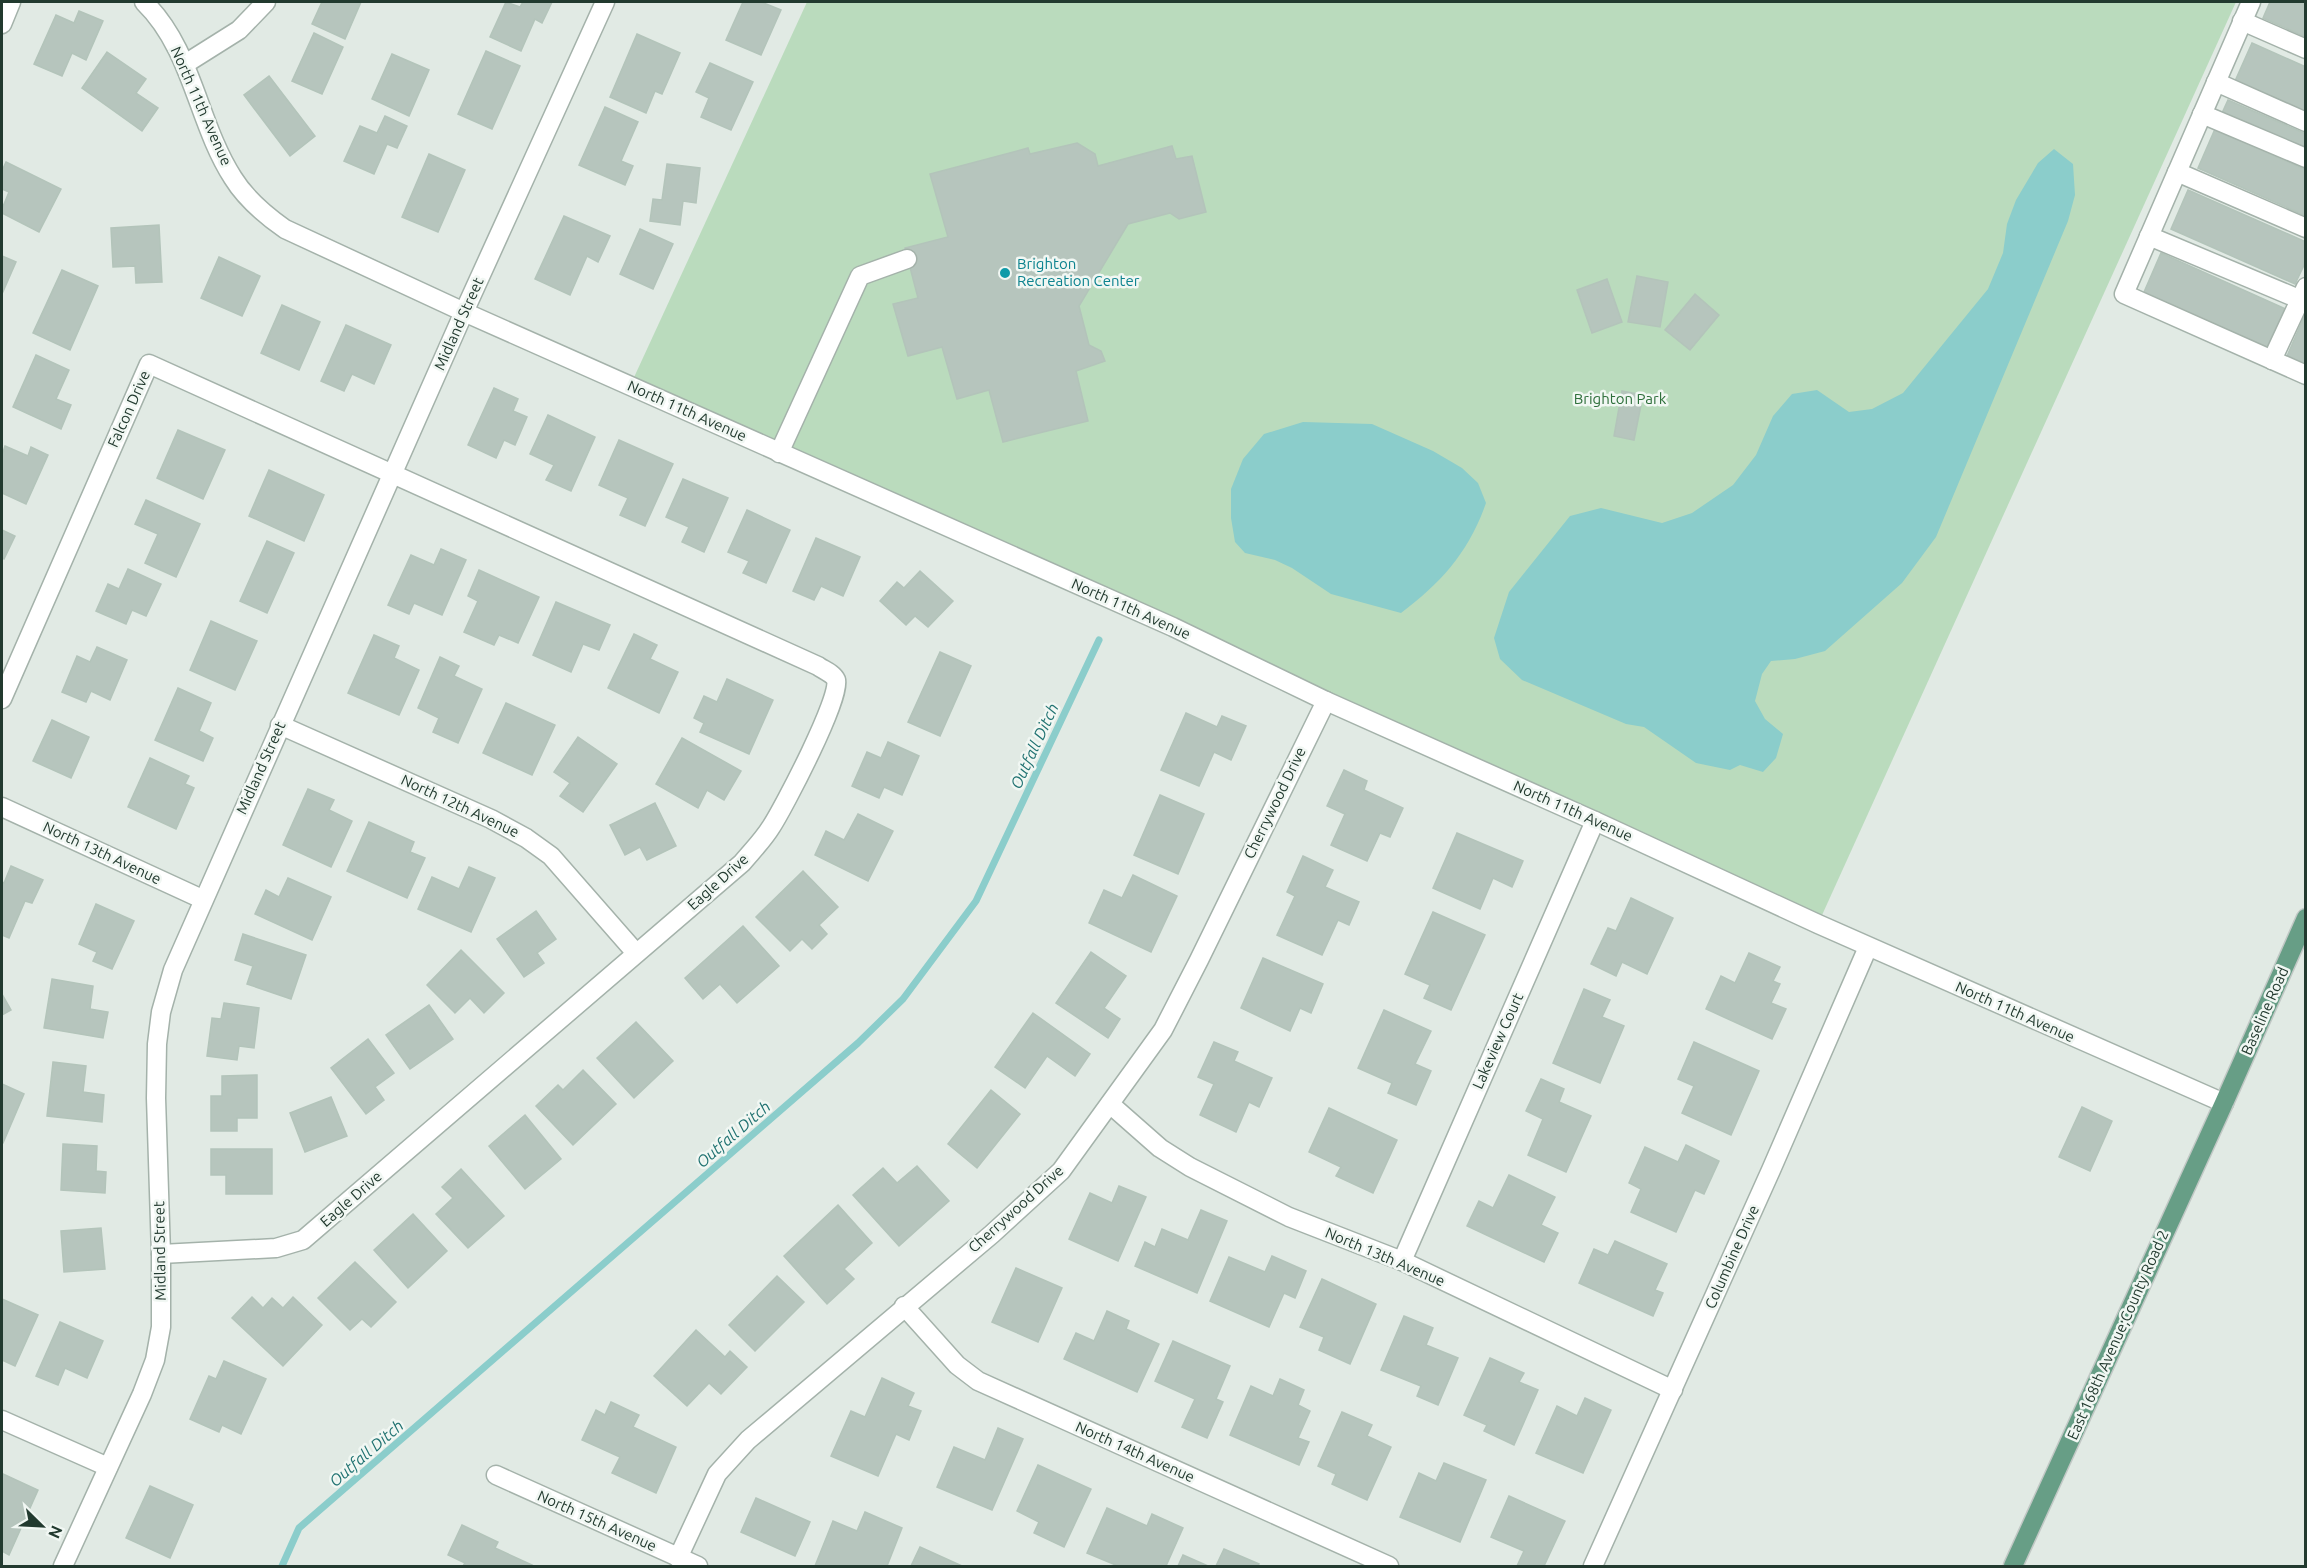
<svg xmlns="http://www.w3.org/2000/svg" width="2307" height="1568" font-family="Ubuntu,sans-serif">
<style>
.green{fill:#badbbd}
.water{fill:#8bcdcb}
.lines{fill:none;stroke-linecap:round;stroke-linejoin:round}
.stream{stroke:#8bcdcb;stroke-width:7}
.building{fill:#b6c5bd;stroke:#b3c4ba;stroke-width:1.5}
.minor-casing{stroke:#a4b2aa;stroke-width:21}
.major-casing{stroke:#c1c8c5;stroke-width:21}
.minor{stroke:#fff;stroke-width:18}
.major{stroke:#679e86;stroke-width:18}
.culture-dot{fill:#0f9aa8;stroke:#f1f7f3;stroke-width:2}
.labels{text-anchor:middle;stroke-width:5;stroke-linejoin:round;paint-order:stroke}
.street-label{font-size:15px;fill:#223a2f;stroke:#f1f7f3}
.culture-label{font-size:15px;fill:#0d838f;stroke:#f1f7f3;text-anchor:start}
.park-label{font-size:15px;fill:#2e6f3b;stroke:#f1f7f3}
.water-label{font-size:16px;font-style:italic;fill:#207271;stroke:#f1f7f3}
</style>
<rect width="100%" height="100%" fill="#e1eae4"/>
<path class="green" d="M807,2H2236L1818,924L630,386Z"/>
<g class="water">
<path d="M2054,149L2073,164L2075,195L2068,221L1936,537L1902,583L1825,651L1795,659L1771,661L1762,674L1755,701L1765,719L1783,734L1776,758L1763,772L1740,765L1730,770L1696,763L1644,727L1626,724L1522,680L1500,659L1494,638L1509,592L1570,516L1601,508L1662,523L1692,513L1733,485L1756,455L1773,416L1792,394L1817,390L1849,412L1872,409L1903,393L1988,289L2003,253L2007,224L2016,200L2038,163Z"/>
<path d="M1303,422L1372,424L1433,451L1462,468L1478,483L1486,503C1469,552 1441,583 1401,613L1331,594L1292,568L1275,560L1245,553L1235,542L1231,518V489L1243,459L1264,434Z"/>
</g>
<g class="lines">
<path class="stream" d="M282,1566L299,1528L858,1043L903,999L976,901L1099,640"/>
</g>
<g class="building">
<path d="M322,2H361L345,39L312,24Z"/>
<path d="M506,2L520,7L523,2H552L542,23L535,19L521,51L490,37Z"/>
<path d="M743,2H761L781,10L761,55L726,40Z"/>
<path d="M2270,2H2306V37L2263,18Z"/>
<path d="M79,11L103,21L86,60L72,53L62,76L34,64L56,15L74,23Z"/>
<path d="M314,33L343,47L322,94L292,81Z"/>
<path d="M637,34L680,53L662,94L655,91L646,113L610,97Z"/>
<path d="M2252,43L2306,67V112L2235,81Z"/>
<path d="M486,51L520,66L492,129L458,114Z"/>
<path d="M107,52L146,79L136,93L158,108L142,131L82,88Z"/>
<path d="M392,54L429,70L409,116L372,99Z"/>
<path d="M710,63L753,82L731,130L701,117L709,98L696,92Z"/>
<path d="M269,76L315,136L290,156L244,95Z"/>
<path d="M2228,100L2306,134V149L2222,113Z"/>
<path d="M605,107L638,122L621,161L633,166L625,185L579,165Z"/>
<path d="M385,116L407,126L397,148L387,144L374,174L344,161L360,126L377,133Z"/>
<path d="M2215,129L2306,170V216L2198,168Z"/>
<path d="M1077,143L1095,154L1098,166L1172,146L1176,159L1192,156L1206,212L1179,219L1170,213L1128,224L1079,306L1089,345L1101,351L1105,361L1076,371L1088,421L1003,442L989,390L957,399L942,347L908,356L893,304L918,298L905,248L948,237L930,174L1028,148L1030,154Z"/>
<path d="M429,154L465,170L438,232L402,217Z"/>
<path d="M6,162L61,189L39,232L2,213V209L9,192L2,189V171Z"/>
<path d="M667,164L700,168L696,203L683,201L680,225L650,221L653,199L662,200Z"/>
<path d="M2188,190L2306,242V261L2295,284L2171,229Z"/>
<path d="M564,216L610,236L598,262L587,256L570,295L535,279Z"/>
<path d="M159,225L162,282L136,283L135,266L113,267L111,228Z"/>
<path d="M640,229L673,244L653,289L620,274Z"/>
<path d="M2161,253L2286,309L2268,348L2144,292Z"/>
<path d="M2,256L16,262L2,294Z"/>
<path d="M219,257L260,276L242,316L201,298Z"/>
<path d="M62,270L98,286L70,350L33,333Z"/>
<path d="M1637,276L1668,282L1660,327L1628,322Z"/>
<path d="M1607,279L1622,322L1592,333L1577,290Z"/>
<path d="M1695,294L1719,315L1690,350L1665,330Z"/>
<path d="M282,305L320,322L299,370L261,353Z"/>
<path d="M2304,317H2306V364L2287,356Z"/>
<path d="M346,325L391,345L374,384L352,374L344,391L321,381Z"/>
<path d="M36,355L69,370L56,399L71,405L61,429L13,407Z"/>
<path d="M494,388L518,399L513,411L527,417L515,445L504,440L496,458L468,445Z"/>
<path d="M1622,391L1643,395L1634,440L1614,436Z"/>
<path d="M548,415L595,437L571,491L546,480L554,465L530,454Z"/>
<path d="M178,430L225,450L203,499L157,478Z"/>
<path d="M619,440L673,464L645,526L620,515L628,498L599,485Z"/>
<path d="M5,446L28,456L31,447L48,455L26,504L2,493V455Z"/>
<path d="M269,470L324,495L304,541L249,516Z"/>
<path d="M683,479L728,498L704,552L682,542L689,527L666,517Z"/>
<path d="M146,500L200,524L176,577L145,563L158,534L135,524Z"/>
<path d="M747,510L790,530L766,583L743,573L749,561L728,552Z"/>
<path d="M2,530L15,536L4,559L2,558Z"/>
<path d="M816,538L860,557L843,596L821,586L814,600L793,591Z"/>
<path d="M267,541L294,553L267,613L240,601Z"/>
<path d="M441,549L466,560L442,615L414,603L409,614L388,605L411,555L434,565Z"/>
<path d="M128,569L161,584L146,616L132,610L126,624L96,611L108,584L119,589Z"/>
<path d="M479,570L539,597L518,643L499,635L494,645L464,632L478,601L468,596Z"/>
<path d="M920,571L953,601L928,627L915,616L906,625L880,601L897,582L904,588Z"/>
<path d="M556,602L610,625L599,650L583,644L571,672L533,655Z"/>
<path d="M211,621L257,641L235,690L190,670Z"/>
<path d="M634,634L657,645L650,659L678,672L659,713L608,688Z"/>
<path d="M374,635L399,646L394,658L419,670L399,715L348,693Z"/>
<path d="M97,647L127,660L110,700L91,691L86,702L62,692L77,656L90,662Z"/>
<path d="M940,652L971,666L940,736L908,722Z"/>
<path d="M440,657L459,666L454,676L482,689L458,743L433,732L439,718L418,708Z"/>
<path d="M727,679L773,700L749,754L700,732L704,723L694,718L704,696L717,702Z"/>
<path d="M178,688L211,703L199,731L213,738L203,761L155,740Z"/>
<path d="M506,703L555,725L532,775L483,753Z"/>
<path d="M1186,713L1217,727L1222,716L1246,726L1231,760L1214,752L1199,786L1161,770Z"/>
<path d="M52,720L89,737L71,778L33,761Z"/>
<path d="M578,737L617,764L583,812L560,796L570,783L554,772Z"/>
<path d="M682,738L741,771L724,800L707,790L698,808L656,784Z"/>
<path d="M888,742L919,756L902,795L884,787L879,798L852,786L867,752L881,758Z"/>
<path d="M150,758L189,776L185,784L194,788L176,829L128,807Z"/>
<path d="M1344,770L1367,781L1364,790L1403,808L1390,837L1380,833L1367,861L1331,845L1345,814L1327,806Z"/>
<path d="M308,789L334,800L329,810L352,821L331,867L283,845Z"/>
<path d="M1160,795L1204,814L1178,874L1134,855Z"/>
<path d="M655,803L676,846L647,860L640,847L625,855L610,825Z"/>
<path d="M858,814L893,831L868,881L815,855L826,831L844,840Z"/>
<path d="M369,822L414,842L410,852L425,858L407,898L347,871Z"/>
<path d="M1457,833L1523,861L1512,887L1493,878L1480,909L1433,888Z"/>
<path d="M1303,856L1333,870L1325,887L1359,902L1349,925L1338,920L1322,955L1277,935L1295,896L1287,892Z"/>
<path d="M11,866L43,880L32,903L25,901L9,938L2,935V882L4,883Z"/>
<path d="M469,867L495,878L471,932L418,909L432,877L459,889Z"/>
<path d="M803,871L838,907L819,925L827,934L812,949L802,939L790,951L756,917Z"/>
<path d="M1133,875L1177,896L1151,952L1089,923L1104,890L1122,898Z"/>
<path d="M288,878L331,897L312,940L255,914L266,890L279,897Z"/>
<path d="M1631,898L1673,918L1647,974L1622,962L1616,976L1591,964L1608,928L1616,931Z"/>
<path d="M96,904L134,921L112,969L93,961L97,952L79,944Z"/>
<path d="M536,911L556,939L537,953L544,963L524,977L497,939Z"/>
<path d="M1433,912L1485,935L1451,1010L1424,998L1430,985L1405,974Z"/>
<path d="M743,926L779,966L737,1003L720,984L703,999L685,978Z"/>
<path d="M243,934L306,955L291,999L247,984L253,966L235,960Z"/>
<path d="M461,950L504,993L484,1013L470,998L455,1013L427,985Z"/>
<path d="M1091,952L1126,976L1104,1008L1120,1019L1108,1038L1056,1003Z"/>
<path d="M1749,953L1780,967L1773,981L1780,984L1771,1003L1786,1009L1772,1039L1706,1009L1721,976L1735,983Z"/>
<path d="M1263,958L1323,984L1311,1013L1300,1008L1290,1031L1241,1008Z"/>
<path d="M52,979L93,986L90,1009L108,1012L103,1038L44,1028Z"/>
<path d="M1584,989L1610,1000L1602,1017L1624,1026L1600,1083L1553,1063Z"/>
<path d="M2,994L11,1010L2,1015Z"/>
<path d="M224,1003L259,1008L254,1048L239,1046L237,1060L207,1056L212,1018L221,1019Z"/>
<path d="M429,1005L453,1039L410,1069L386,1035Z"/>
<path d="M1384,1010L1431,1031L1415,1064L1431,1071L1416,1105L1388,1093L1392,1083L1358,1068Z"/>
<path d="M1033,1013L1090,1054L1075,1076L1047,1056L1025,1088L995,1067Z"/>
<path d="M636,1022L673,1061L634,1098L597,1058Z"/>
<path d="M368,1039L394,1073L375,1087L384,1100L366,1114L331,1068Z"/>
<path d="M1214,1042L1238,1052L1234,1061L1272,1078L1259,1107L1249,1102L1236,1132L1200,1115L1214,1084L1198,1077Z"/>
<path d="M1694,1042L1759,1071L1731,1135L1682,1113L1694,1086L1678,1079Z"/>
<path d="M53,1062L86,1066L83,1092L104,1095L102,1122L47,1116Z"/>
<path d="M583,1070L616,1104L573,1145L536,1106L558,1085L563,1090Z"/>
<path d="M257,1075V1118H237V1131H211V1096H222V1076Z"/>
<path d="M1541,1079L1564,1089L1559,1102L1591,1116L1566,1172L1528,1155L1543,1119L1526,1111Z"/>
<path d="M2,1084L24,1094L3,1143H2Z"/>
<path d="M991,1090L1020,1114L977,1168L948,1144Z"/>
<path d="M331,1097L347,1136L305,1152L290,1113Z"/>
<path d="M2082,1107L2112,1121L2090,1171L2059,1157Z"/>
<path d="M1329,1108L1397,1140L1373,1193L1336,1176L1341,1167L1309,1152Z"/>
<path d="M525,1115L561,1159L525,1189L489,1146Z"/>
<path d="M63,1144L97,1146L96,1171L106,1172L105,1193L61,1190Z"/>
<path d="M1686,1145L1719,1161L1704,1194L1695,1190L1676,1232L1631,1212L1641,1189L1629,1183L1645,1147L1678,1162Z"/>
<path d="M211,1149H272V1194H226V1175H211Z"/>
<path d="M917,1166L949,1201L899,1246L853,1195L883,1168L897,1183Z"/>
<path d="M461,1169L504,1216L468,1248L436,1214L453,1198L442,1187Z"/>
<path d="M1509,1175L1555,1197L1541,1225L1558,1233L1544,1262L1467,1226L1479,1201L1493,1208Z"/>
<path d="M1119,1186L1146,1197L1118,1261L1069,1239L1090,1193L1112,1203Z"/>
<path d="M838,1205L872,1243L844,1269L854,1279L827,1304L784,1256Z"/>
<path d="M1201,1210L1227,1221L1197,1293L1135,1266L1145,1242L1155,1247L1162,1229L1188,1240Z"/>
<path d="M413,1214L447,1251L408,1288L374,1250Z"/>
<path d="M101,1228L105,1269L64,1272L61,1231Z"/>
<path d="M1615,1241L1667,1264L1655,1290L1663,1293L1653,1316L1579,1283L1594,1249L1608,1255Z"/>
<path d="M1272,1256L1306,1271L1295,1298L1284,1293L1269,1327L1210,1301L1229,1257L1265,1272Z"/>
<path d="M355,1262L396,1302L371,1327L362,1319L350,1330L318,1298Z"/>
<path d="M1016,1268L1062,1288L1038,1342L992,1322Z"/>
<path d="M777,1276L804,1302L755,1351L729,1325Z"/>
<path d="M1322,1279L1376,1304L1350,1364L1319,1350L1324,1337L1300,1327Z"/>
<path d="M252,1297L263,1308L272,1298L283,1308L293,1297L322,1325L283,1366L232,1318Z"/>
<path d="M2,1299L38,1315L15,1366L2,1360Z"/>
<path d="M1107,1311L1129,1321L1126,1329L1159,1344L1137,1392L1064,1359L1076,1333L1094,1341Z"/>
<path d="M1404,1316L1433,1328L1426,1345L1458,1358L1438,1405L1417,1396L1421,1386L1381,1370Z"/>
<path d="M60,1322L103,1341L87,1378L65,1368L58,1385L36,1376Z"/>
<path d="M696,1330L725,1357L730,1351L747,1367L721,1394L709,1383L687,1406L654,1376Z"/>
<path d="M1173,1341L1230,1366L1216,1399L1223,1402L1207,1438L1182,1427L1195,1399L1155,1381Z"/>
<path d="M1490,1358L1524,1373L1519,1382L1538,1390L1514,1445L1484,1431L1487,1425L1464,1415Z"/>
<path d="M224,1361L266,1379L241,1434L222,1425L219,1432L190,1419L209,1376L216,1379Z"/>
<path d="M882,1378L914,1393L908,1406L921,1411L909,1440L896,1434L878,1476L831,1456L851,1411L865,1417Z"/>
<path d="M1280,1379L1304,1390L1298,1405L1310,1411L1298,1438L1309,1442L1299,1465L1230,1435L1251,1386L1273,1396Z"/>
<path d="M1585,1398L1611,1410L1583,1473L1536,1453L1557,1406L1577,1416Z"/>
<path d="M611,1402L639,1415L633,1427L676,1447L656,1493L612,1473L620,1457L582,1440L596,1410L605,1415Z"/>
<path d="M1342,1412L1372,1425L1367,1436L1391,1447L1367,1500L1332,1484L1336,1474L1318,1466Z"/>
<path d="M998,1428L1023,1439L992,1510L937,1487L954,1447L985,1460Z"/>
<path d="M1444,1463L1486,1480L1460,1542L1400,1517L1419,1473L1436,1481Z"/>
<path d="M1038,1465L1091,1489L1064,1547L1034,1533L1039,1522L1017,1511Z"/>
<path d="M3,1474L38,1490L9,1555L2,1551V1478Z"/>
<path d="M150,1486L193,1505L170,1558L126,1538Z"/>
<path d="M1509,1496L1565,1521L1544,1566H1517L1524,1551L1491,1537Z"/>
<path d="M756,1498L810,1522L795,1556L741,1532Z"/>
<path d="M1107,1508L1147,1526L1152,1514L1183,1528L1166,1566H1118L1087,1553Z"/>
<path d="M865,1512L902,1528L887,1566H815L833,1521L857,1531Z"/>
<path d="M462,1525L498,1542L495,1548L532,1565L531,1566H463L465,1563L448,1555Z"/>
<path d="M920,1547L962,1566H911Z"/>
<path d="M1224,1549L1259,1564L1258,1566H1216Z"/>
<path d="M1183,1555L1208,1566H1178Z"/>
</g>
<g class="lines">
<defs>
<g id="minor">
<path d="M144,2C193,50 197,122 233,178C246,199 265,215 285,229L464,312L1173,627L1326,701L1595,821L1818,924L2224,1103"/>
<path d="M2251,2L2124,294L2306,375"/>
<path d="M2242,21L2306,49"/>
<path d="M2,24L11,2"/>
<path d="M185,64L239,30L266,2"/>
<path d="M2216,82L2306,122"/>
<path d="M2202,114L2306,158"/>
<path d="M2177,172L2306,228"/>
<path d="M2149,236L2306,302"/>
<path d="M2272,360L2306,287"/>
<path d="M779,453L860,276L907,259"/>
<path d="M2,699L149,364L818,666C823,670 833,673 836,680C842,696 783,809 771,827C763,840 752,851 742,863L303,1240L276,1248L161,1254"/>
<path d="M280,725L491,819L526,838L551,856L636,953"/>
<path d="M2,807L202,899"/>
<path d="M1110,1104L1160,1148L1190,1167L1289,1217L1402,1261L1673,1390"/>
<path d="M1402,1261L1595,821"/>
<path d="M904,1306L957,1365L978,1381L1389,1566"/>
<path d="M2,1420L108,1467"/>
<path d="M496,1475L698,1566"/>
<path d="M678,1558L717,1474L748,1440L992,1234L1061,1171L1163,1030L1199,960L1326,701"/>
<path d="M63,1566L142,1394L155,1360L161,1327V1254L156,1098L157,1044L161,1012L173,970L464,312L605,2"/>
<path d="M1593,1566L1771,1170L1868,947"/>
</g>
<path id="major" d="M2013,1566L2224,1103L2306,918"/>
</defs>
<use href="#minor" class="minor-casing"/>
<use href="#major" class="major-casing"/>
<use href="#minor" class="minor"/>
<use href="#major" class="major"/>
</g>
<circle class="culture-dot" cx="1005" cy="273" r="6"/>
<g class="labels">
<g class="street-label">
<text transform="translate(201 106) rotate(66)" y="5">North 11th Avenue</text>
<text transform="translate(459 324) rotate(-66)" y="5">Midland Street</text>
<text transform="translate(129 409) rotate(-66)" y="5">Falcon Drive</text>
<text transform="translate(687 411) rotate(24)" y="5">North 11th Avenue</text>
<text transform="translate(1131 609) rotate(24)" y="5">North 11th Avenue</text>
<text transform="translate(261 768) rotate(-66)" y="5">Midland Street</text>
<text transform="translate(1275 803) rotate(-64)" y="5">Cherrywood Drive</text>
<text transform="translate(460 806) rotate(25)" y="5">North 12th Avenue</text>
<text transform="translate(1573 811) rotate(24)" y="5">North 11th Avenue</text>
<text transform="translate(102 853) rotate(25)" y="5">North 13th Avenue</text>
<text transform="translate(718 882) rotate(-42)" y="5">Eagle Drive</text>
<text transform="translate(2265 1011) rotate(-66)" y="5">Baseline Road</text>
<text transform="translate(2015 1012) rotate(24)" y="5">North 11th Avenue</text>
<text transform="translate(1498 1041) rotate(-66)" y="5">Lakeview Court</text>
<text transform="translate(351 1199) rotate(-41)" y="5">Eagle Drive</text>
<text transform="translate(1016 1209) rotate(-42)" y="5">Cherrywood Drive</text>
<text transform="translate(160 1251) rotate(-91)" y="5">Midland Street</text>
<text transform="translate(1385 1257) rotate(23)" y="5">North 13th Avenue</text>
<text transform="translate(1732 1257) rotate(-66)" y="5">Columbine Drive</text>
<text transform="translate(2118 1335) rotate(-66)" y="5">East 168th Avenue;County Road 2</text>
<text transform="translate(1135 1452) rotate(24)" y="5">North 14th Avenue</text>
<text transform="translate(597 1521) rotate(24)" y="5">North 15th Avenue</text>
</g>
<g class="culture-label">
<text x="1017" y="269">Brighton<tspan x="1017" dy="17">Recreation Center</tspan></text>
</g>
<g class="park-label">
<text x="1620" y="404">Brighton Park</text>
</g>
<g class="water-label">
<text transform="translate(1034 746) rotate(-65)" y="6">Outfall Ditch</text>
<text transform="translate(733 1134) rotate(-41)" y="6">Outfall Ditch</text>
<text transform="translate(366 1453) rotate(-41)" y="6">Outfall Ditch</text>
</g>
</g>
<rect width="2307" height="1568" fill="none" stroke="#223a2f" stroke-width="6"/>
<g transform="translate(42 1526) rotate(114)" stroke="#f1f7f3" stroke-width="4.5" paint-order="stroke">
<path d="M0-4.5L10 22L0 15L-10 22Z" fill="#223a2f"/>
<text y="-9" font-size="16" font-weight="bold" text-anchor="middle" fill="#223a2f">N</text>
</g>
</svg>
